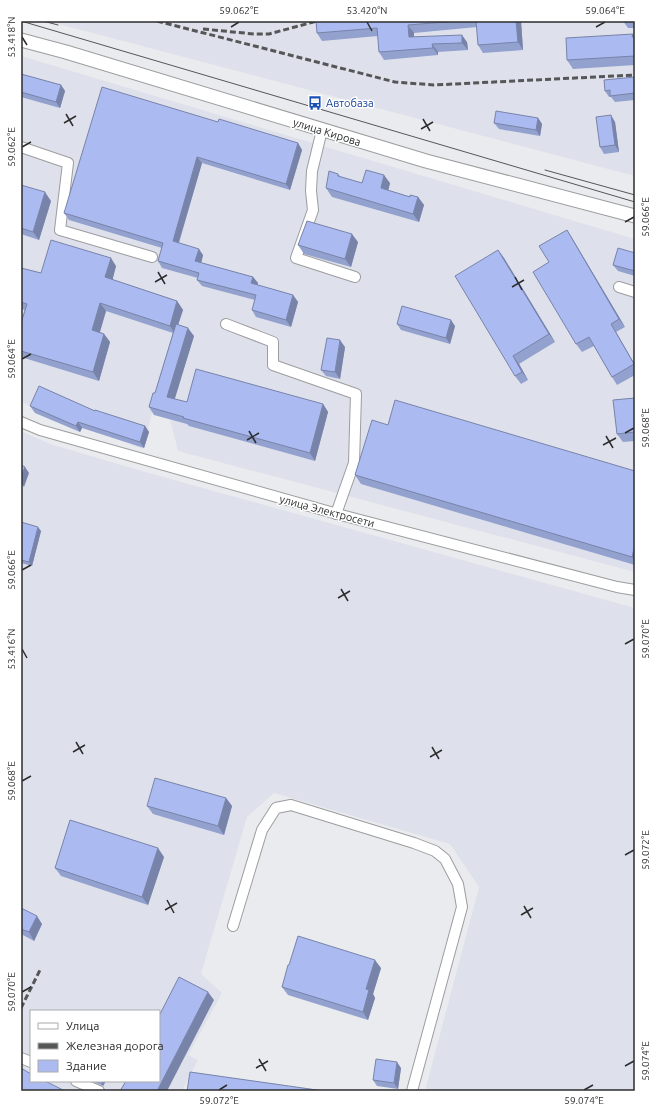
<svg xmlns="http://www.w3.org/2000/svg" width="656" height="1112" font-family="Ubuntu,sans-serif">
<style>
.built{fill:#dee1eb;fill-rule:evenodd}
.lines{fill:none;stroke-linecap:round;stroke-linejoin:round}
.minor-casing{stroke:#9c9d9f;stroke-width:12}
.major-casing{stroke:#9c9d9f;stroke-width:15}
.minor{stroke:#fff;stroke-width:10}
.major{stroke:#fff;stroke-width:13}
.tram{stroke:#555657;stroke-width:1}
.rail{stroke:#555657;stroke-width:3;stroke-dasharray:6 3;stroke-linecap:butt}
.wall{fill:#93a1cf}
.shaded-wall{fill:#7883a9}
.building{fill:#abbbf1;stroke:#7883a9}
.ticks{fill:none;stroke:#2c2d2e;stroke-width:1.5}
.labels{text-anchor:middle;stroke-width:3;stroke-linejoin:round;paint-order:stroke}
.transit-label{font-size:11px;fill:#164399;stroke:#fff;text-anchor:start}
.street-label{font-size:11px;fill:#2c2d2e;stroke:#fff}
.neatline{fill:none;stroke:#2c2d2e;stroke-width:1.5}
.ticks-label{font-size:10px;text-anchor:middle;fill:#2c2d2e}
</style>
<rect width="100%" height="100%" fill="#eaebee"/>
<g class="built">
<path d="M47,21H635V176Z"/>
<path d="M21,56L635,239V572L178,451L169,415L152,413L143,449L21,402Z"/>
<path d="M21,431L50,444L142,471L635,608V1091H425L479,887L450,844L274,793L247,817L201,974L222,993L188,1055L198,1060L182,1091H21ZM31,1011H159V1081H31Z"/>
</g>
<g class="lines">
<defs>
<g id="minor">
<path d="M322,130L312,171L311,191L313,210L296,258L355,277"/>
<path d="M21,147L68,163L60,230L152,257"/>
<path d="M619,287L635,292"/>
<path d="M226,324L273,342V365L356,394L354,463L336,514"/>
<path d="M21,422L40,430L341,515L617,587L635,590"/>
<path d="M233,926L262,830L276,808L291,805L414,843L435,851L445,859L458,884L462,907L412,1091"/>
<path d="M21,1058L31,1062"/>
<path d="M76,1081L99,1091"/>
</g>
<path id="major" d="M21,40L66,52L426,161L635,216"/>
</defs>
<use href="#minor" class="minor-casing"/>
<use href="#major" class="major-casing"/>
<use href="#minor" class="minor"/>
<use href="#major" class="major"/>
<g class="tram">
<path d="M21,21L635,202"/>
<path d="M43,21L58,25"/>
<path d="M545,170L635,195"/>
</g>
<g class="rail">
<path d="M157,21L395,82L434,85L635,75"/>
<path d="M203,29L254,34H269L317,21"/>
<path d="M21,1008L40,970"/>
</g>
</g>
<g class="wall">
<path d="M316,21H521L523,50L483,53L478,45L477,27L414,33V37L467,42L468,50L438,52V55L384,60L379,52L378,36L322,41L317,33Z"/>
<path d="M623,21H635V28H628Z"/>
<path d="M633,34L635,37V65L573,69L567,60Z"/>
<path d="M21,74L61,85L65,91L60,108L21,97Z"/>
<path d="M635,77V100L615,102L611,97H609L605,91Z"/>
<path d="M538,118L542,124L540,136L499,129L494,123Z"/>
<path d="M218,122L298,143L302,150L290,190L202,163L179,243L203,255L201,263L253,277L258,283L257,285L293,295L298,302L291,327L256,317L252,310L255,300L202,286L197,280L198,278L162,268L158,261L162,248L69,220L64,213Z"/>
<path d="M615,122L619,152L604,154L600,147Z"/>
<path d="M338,174L341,177L362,183H390L388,190L410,197H418L424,205L419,222L332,197L326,188Z"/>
<path d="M21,185L51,201L39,240L21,234Z"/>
<path d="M567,230L572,238L625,327L616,332L635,365V375L617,385L612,377L594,346L582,352L576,344L549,262Z"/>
<path d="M358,242L351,267L304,254L298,245Z"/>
<path d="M498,250L504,258L555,342L519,364L528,380L521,384L515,376Z"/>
<path d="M635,253V276L618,271L613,265Z"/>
<path d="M116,266L112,280L177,301L183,310L178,325L194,336L174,399L187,402L323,404L328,412L315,461L189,426L187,424L154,415L149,407L155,393L173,333L106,311L100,332L104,334L110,342L99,381L21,357V323L25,310L21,309V268L41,273Z"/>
<path d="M397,324L455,326L450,344L401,330Z"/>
<path d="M345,347L340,379L326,376L321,370Z"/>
<path d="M635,398V441L623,442L617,434Z"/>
<path d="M30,406L95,411L145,426L149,432L144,448L82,428L80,432L35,413Z"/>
<path d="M388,425L635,471V565L361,484L355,475Z"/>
<path d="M21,522L41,531L32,566L21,563Z"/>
<path d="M226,798L232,806L224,835L153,814L147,806Z"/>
<path d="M164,857L148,905L61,876L55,868Z"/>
<path d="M21,908L42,924L34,941L21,934Z"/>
<path d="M289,965L381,968L373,994L375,998L368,1020L288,995L282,987Z"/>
<path d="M401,1068L398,1089L377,1086L373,1080Z"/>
<path d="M92,1081H106L103,1086Z"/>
</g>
<g class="shaded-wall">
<path d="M516,21H521L523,50L518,42Z"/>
<path d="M408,25L414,33V45L409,37Z"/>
<path d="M462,35L467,42L468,50L462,43Z"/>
<path d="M432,44L438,52V55L433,48Z"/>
<path d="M61,85L65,91L60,108L56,102Z"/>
<path d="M611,115L615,122L619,152L615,145Z"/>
<path d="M538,118L542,124L540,136L536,130Z"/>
<path d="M298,143L302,150L290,190L286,184Z"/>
<path d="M197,157L202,163L177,248L173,241Z"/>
<path d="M384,175L390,183L387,196L381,188Z"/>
<path d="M45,192L51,201L39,240L33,232Z"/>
<path d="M418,197L424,205L419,222L413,214Z"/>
<path d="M567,230L572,238L625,327L619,319Z"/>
<path d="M352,234L358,242L351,267L345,259Z"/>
<path d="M199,249L203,255L200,268L195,261Z"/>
<path d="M498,250L504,258L555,342L549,334Z"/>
<path d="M111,258L116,266L111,286L105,277Z"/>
<path d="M253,277L258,283L256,290L251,283Z"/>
<path d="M293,295L298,302L291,327L286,320Z"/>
<path d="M177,301L183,310L175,334L170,326Z"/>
<path d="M100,303L106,311L98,338L92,330Z"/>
<path d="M451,320L455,326L450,344L446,338Z"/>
<path d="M611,324L616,332L635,365V366Z"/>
<path d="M188,328L194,336L173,405L167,397Z"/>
<path d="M104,334L110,342L99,381L93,372Z"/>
<path d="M340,340L345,347L340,379L335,372Z"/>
<path d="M513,356L519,364L528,380L522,372Z"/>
<path d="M323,404L328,412L315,461L310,453Z"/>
<path d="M78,422L82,428L80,432L76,426Z"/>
<path d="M145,426L149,432L144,448L140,442Z"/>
<path d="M25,467L29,473L24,487L21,483V476Z"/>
<path d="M38,527L41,531L32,566L29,562Z"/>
<path d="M635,545V562L632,557Z"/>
<path d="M226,798L232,806L224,835L218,826Z"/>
<path d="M158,848L164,857L148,905L142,897Z"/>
<path d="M37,916L42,924L34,941L29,932Z"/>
<path d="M375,960L381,968L373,994L375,998L368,1020L363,1012L366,989Z"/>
<path d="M208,992L214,1000L167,1091H157Z"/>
<path d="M397,1062L401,1068L398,1089L394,1083Z"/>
<path d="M100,1081H106L103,1086Z"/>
</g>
<g class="building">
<path d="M316,21H457L408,25L409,37L462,35V43L432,44L433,48L379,52L377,28L317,33Z"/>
<path d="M476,21H516L518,42L478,45Z"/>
<path d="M633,34L632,37H635V56L567,60L566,38Z"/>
<path d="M21,74L61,85L56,102L21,92Z"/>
<path d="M635,77V93L610,96V90L605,91L604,80Z"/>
<path d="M102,87L218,122L219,119L298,143L286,184L197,157L173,241L199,249L195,261L253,277L251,283L293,295L286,320L252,310L256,295L197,280L199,273L158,261L163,243L64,213Z"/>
<path d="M496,111L538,118L536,130L494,123Z"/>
<path d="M611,115L615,145L600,147L596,117Z"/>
<path d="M366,170L384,175L381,188L410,197V195L418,197L413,214L326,188L329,171L338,174V176L362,183Z"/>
<path d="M21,185L45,192L33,232L21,228Z"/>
<path d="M307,221L352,234L345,259L298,245Z"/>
<path d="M567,230L619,319L611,324L634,364L612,377L589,337L576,344L533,272L549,262L539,246Z"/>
<path d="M51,240L111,258L105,277L177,301L170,326L100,303L92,330L104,334L93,372L21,351V323L27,304L21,302V268L41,273Z"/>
<path d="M618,248L635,253V271L613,265Z"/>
<path d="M498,250L549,334L513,356L522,372L515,376L455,276Z"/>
<path d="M402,306L451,320L446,338L397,324Z"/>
<path d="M176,324L188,328L167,397L187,402L196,369L323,404L310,453L183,418L184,417L149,407L153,393H155Z"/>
<path d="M327,338L340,340L335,372L321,370Z"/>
<path d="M39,386L95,411V410L145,426L140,442L78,422L76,426L30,406Z"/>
<path d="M635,398V432L617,434L613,400Z"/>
<path d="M395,400L635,471V545L632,557L355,475L372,420L388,425Z"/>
<path d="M21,465L25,467L21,476Z"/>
<path d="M21,522L38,527L29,562L21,560Z"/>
<path d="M155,778L226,798L218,826L147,806Z"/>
<path d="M70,820L158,848L142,897L55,868Z"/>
<path d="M21,908L37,916L29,932L21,929Z"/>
<path d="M298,936L375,960L366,989L369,990L363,1012L282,987L288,965H289Z"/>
<path d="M179,977L208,992L157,1091H120L126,1081H159V1016Z"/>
<path d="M376,1059L397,1062L394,1083L373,1080Z"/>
<path d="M21,1068L31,1074V1081H45L65,1091H21Z"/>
<path d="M190,1072L324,1091H187Z"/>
</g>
<path class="ticks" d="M367,22L372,31M231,27L239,22M596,27L605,22M22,37L27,45M66,114L73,126M423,119L430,131M64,123L76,116M421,129L433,122M22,147L31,142M625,222L634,217M158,272L165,284M515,277L522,290M155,282L167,275M512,287L524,280M22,359L31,354M249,431L256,443M625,433L634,428M606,436L613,448M247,440L259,433M603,445L616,438M22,570L31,565M341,589L348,601M338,598L350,591M625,644L634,639M22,649L27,658M76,742L83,754M432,747L439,759M73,752L85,745M430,757L442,750M22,781L31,776M625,855L634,850M167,900L174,913M524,906L531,918M165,910L177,903M521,915L533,908M22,992L31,987M259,1059L266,1071M625,1066L634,1061M256,1068L268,1061M219,1090L227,1085M584,1090L593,1085"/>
<defs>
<symbol id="bus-bare" viewBox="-9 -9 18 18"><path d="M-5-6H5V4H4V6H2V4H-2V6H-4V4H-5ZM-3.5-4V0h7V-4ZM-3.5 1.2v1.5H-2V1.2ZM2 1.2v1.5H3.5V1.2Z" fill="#1a4fb4" stroke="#fff" stroke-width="2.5" paint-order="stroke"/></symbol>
</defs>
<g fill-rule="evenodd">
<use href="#bus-bare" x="305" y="93" width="20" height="20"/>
</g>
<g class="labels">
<g class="transit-label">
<text x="326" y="107">Автобаза</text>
</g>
<g class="street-label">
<text transform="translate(327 132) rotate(17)" y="4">улица Кирова</text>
<text transform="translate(327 511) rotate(15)" y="4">улица Электросети</text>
</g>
</g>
<rect width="656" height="1112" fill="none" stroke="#ffffff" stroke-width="44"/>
<rect x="30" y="1010" width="130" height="72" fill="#ffffff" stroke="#ababab"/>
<rect x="38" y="1023" width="20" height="6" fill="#ffffff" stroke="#ababab"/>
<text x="66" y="1030" font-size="12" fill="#2c2d2e">Улица</text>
<rect x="38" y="1043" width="20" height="6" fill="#555657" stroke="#ababab"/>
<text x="66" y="1050" font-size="12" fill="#2c2d2e">Железная дорога</text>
<rect x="38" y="1060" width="20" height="12" fill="#abbbf1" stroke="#ababab"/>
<text x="66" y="1070" font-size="12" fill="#2c2d2e">Здание</text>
<rect x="22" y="22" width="612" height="1068" class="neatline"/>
<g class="ticks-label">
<text x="239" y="14">59.062°E</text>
<text x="367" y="14">53.420°N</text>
<text x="605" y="14">59.064°E</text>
<text transform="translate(11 37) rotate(-90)" y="4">53.418°N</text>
<text transform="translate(11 147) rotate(-90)" y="4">59.062°E</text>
<text transform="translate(645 217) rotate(-90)" y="4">59.066°E</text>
<text transform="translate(11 359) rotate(-90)" y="4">59.064°E</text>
<text transform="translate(645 428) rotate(-90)" y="4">59.068°E</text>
<text transform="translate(11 570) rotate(-90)" y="4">59.066°E</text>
<text transform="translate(645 639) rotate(-90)" y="4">59.070°E</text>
<text transform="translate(11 649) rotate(-90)" y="4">53.416°N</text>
<text transform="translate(11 781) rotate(-90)" y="4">59.068°E</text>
<text transform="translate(645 850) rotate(-90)" y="4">59.072°E</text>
<text transform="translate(11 992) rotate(-90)" y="4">59.070°E</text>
<text transform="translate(645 1061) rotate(-90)" y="4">59.074°E</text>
<text x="219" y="1104">59.072°E</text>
<text x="584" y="1104">59.074°E</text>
</g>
</svg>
